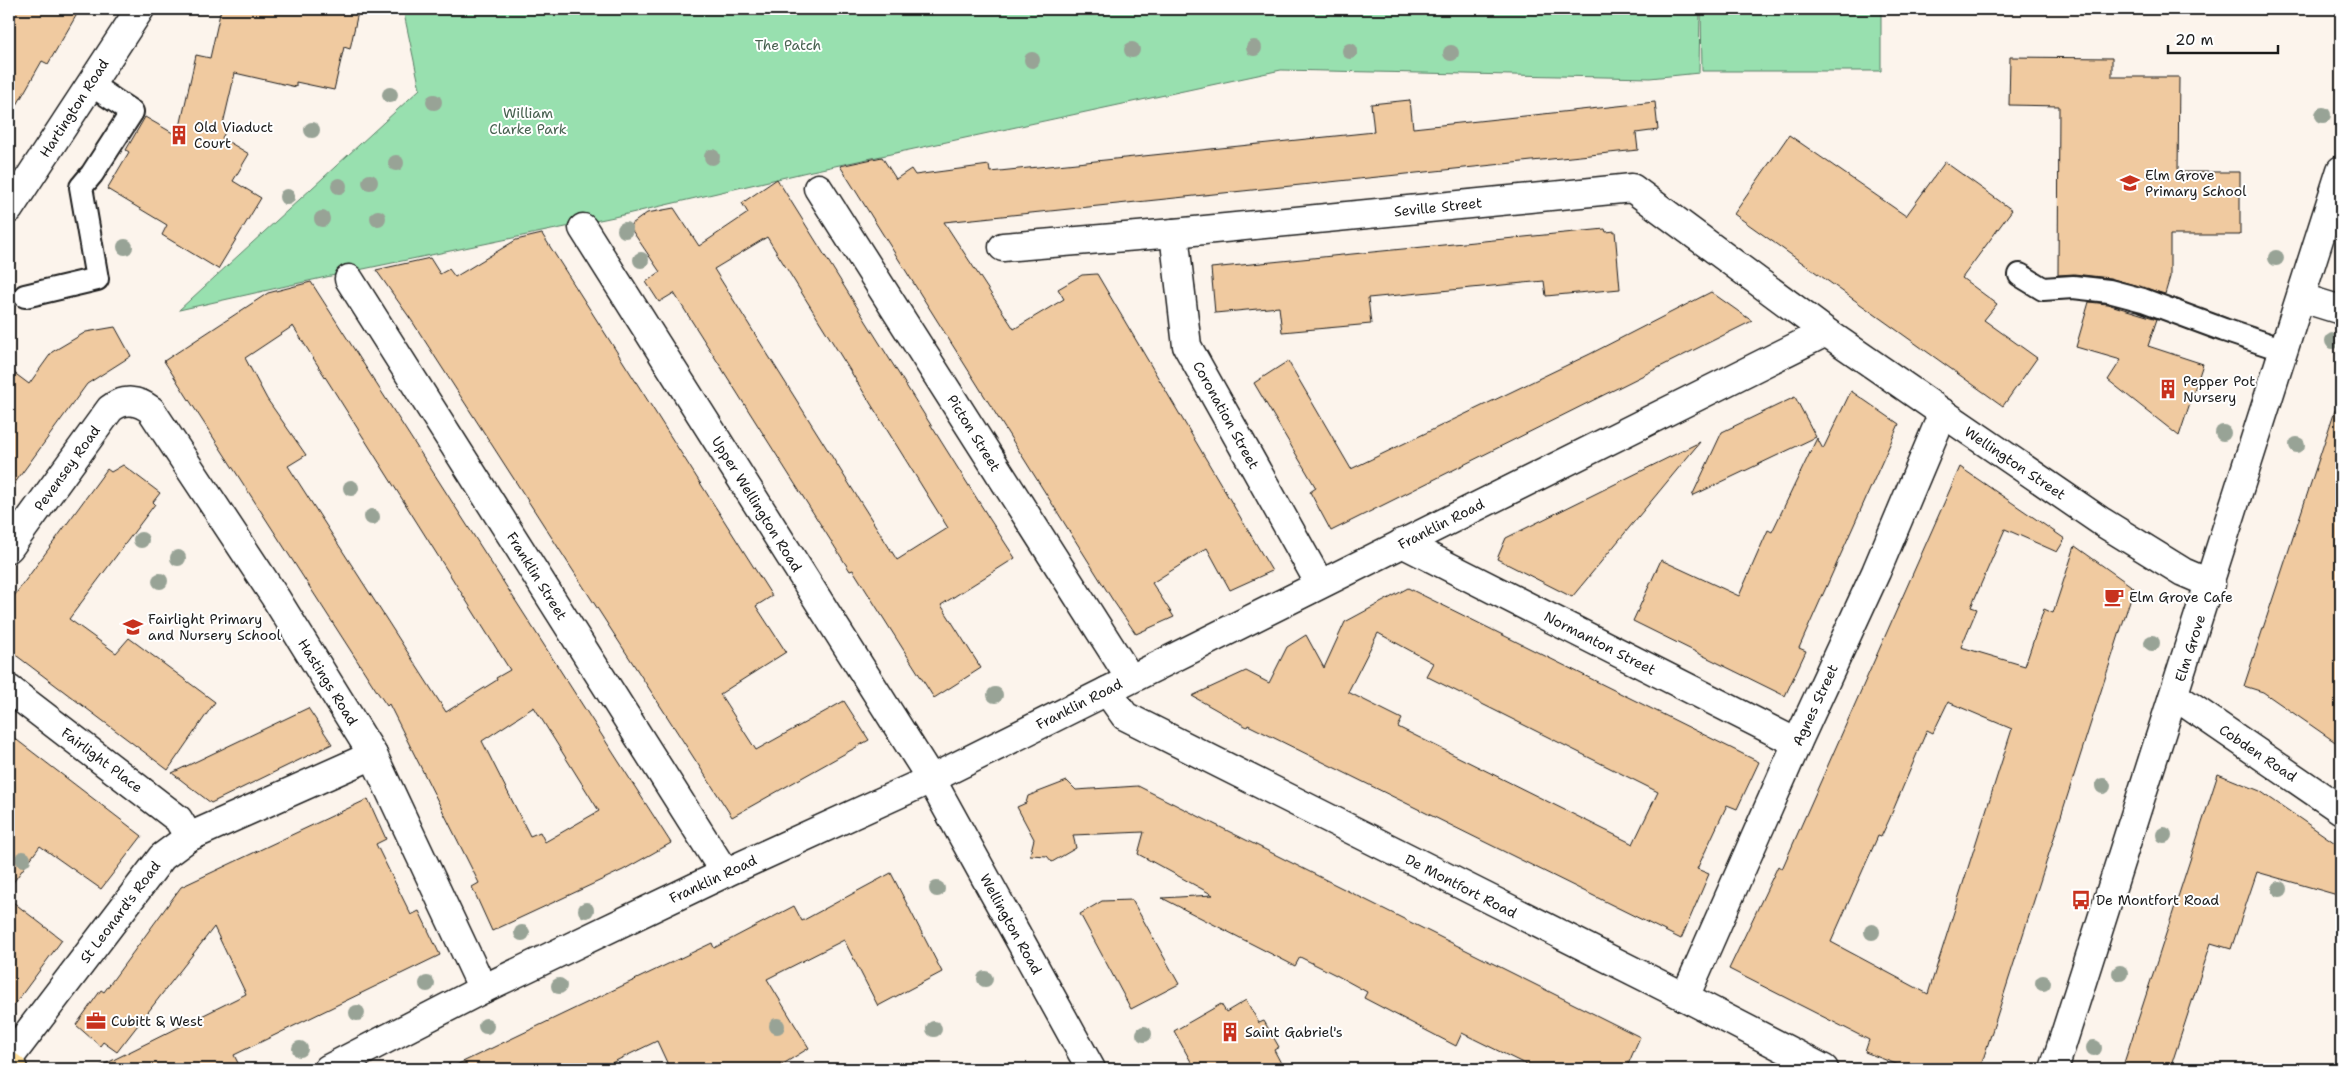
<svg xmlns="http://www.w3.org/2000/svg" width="2350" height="1078" font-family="'Shantell Sans',sans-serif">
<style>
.green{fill:#98e0af;stroke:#5a7e66}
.building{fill:#f0caa0;stroke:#1c1c1c;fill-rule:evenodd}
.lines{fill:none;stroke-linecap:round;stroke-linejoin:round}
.lane-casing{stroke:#1c1c1c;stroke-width:26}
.street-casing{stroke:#1c1c1c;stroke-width:31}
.secondary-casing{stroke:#1c1c1c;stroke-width:31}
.primary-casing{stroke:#1c1c1c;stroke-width:31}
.lane{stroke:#fff;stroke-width:22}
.street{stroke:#fff;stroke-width:28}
.secondary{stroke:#fff;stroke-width:28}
.primary{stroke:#ffdd96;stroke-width:28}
.tree{fill:#98a396}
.labels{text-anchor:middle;stroke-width:4;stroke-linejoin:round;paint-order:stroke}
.park-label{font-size:14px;fill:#47614f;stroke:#fff}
.street-label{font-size:14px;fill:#1c1c1c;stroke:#fff}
.poi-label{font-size:14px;fill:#1c1c1c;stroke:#fff;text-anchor:start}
</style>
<rect width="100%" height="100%" fill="#fcf4ec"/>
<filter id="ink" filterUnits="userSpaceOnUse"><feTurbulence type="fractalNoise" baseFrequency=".02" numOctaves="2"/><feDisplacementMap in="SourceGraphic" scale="10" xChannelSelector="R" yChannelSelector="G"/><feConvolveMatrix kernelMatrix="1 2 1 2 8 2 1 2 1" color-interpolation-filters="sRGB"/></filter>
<g filter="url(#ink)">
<g class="green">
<path d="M403,9H1700L1699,73L1650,78L1281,70L807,172L614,217L344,273L179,310L420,89Z"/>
<path d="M1701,9H1881V71H1702Z"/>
</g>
<g class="building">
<path d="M9,9H80L48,64L42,61L9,119Z"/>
<path d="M221,9H342L358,12L350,49L344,47L334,90L296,82V87L235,73L223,124L228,126L222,138L249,154L233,181L261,198L218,269L162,235L167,225L107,189L129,152L126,150L145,117L178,136L196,55L210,58Z"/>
<path d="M2010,57L2112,58V77H2179L2178,172H2240V235H2170V277L2165,294L2110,278L2074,274L2058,275L2059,106L2009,105Z"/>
<path d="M1410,100L1413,128L1655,102L1658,130L1636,133L1638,150L944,222L1014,329L1064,299L1058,289L1082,275L1097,274L1272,571L1230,590L1207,548L1152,583L1174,617L1136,634L1112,599L840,166L882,157L896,179L911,169L915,175L989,165L990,172L1374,132L1371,104Z"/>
<path d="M1789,135L1906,216L1945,162L2012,210L1962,278L1997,304L1984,320L2037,358L2003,406L1734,214Z"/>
<path d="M777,179L989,518L1015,558L941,605L981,668L934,698L853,570L850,571L674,293L659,302L646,282L660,272L629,226L647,213L674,208L699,246L748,213L742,203ZM767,237L948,528L897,560L714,269Z"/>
<path d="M1605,229L1606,232L1615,231L1620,289L1546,296L1544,281L1368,298L1371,324L1282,332L1279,307L1215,313L1211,268Z"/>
<path d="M542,234L772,596L756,606L786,652L720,694L756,750L844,701L869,740L732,817L412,321L376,270L430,258L440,274L449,269L455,277L516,240Z"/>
<path d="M311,282L671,843L623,870L492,931L472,887L479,883L389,704L387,706L378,693L164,361L268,293ZM293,326L510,670L496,678L497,680L446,712L288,466L306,455L267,399L245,358ZM534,707L599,811L545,842L540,832L530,836L482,741Z"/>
<path d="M1711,292L1752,321L1331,531L1310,492L1316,488L1254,383L1288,361L1351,469L1590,354Z"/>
<path d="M2089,302L2107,304L2157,319L2148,346L2203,364L2179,436L2108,380L2121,360L2076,347Z"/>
<path d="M115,327L131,356L87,384L9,491V369L29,384L52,352L86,332Z"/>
<path d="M1851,391L1899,424L1799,648L1806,651L1785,696L1633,621L1661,560L1739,596L1768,530L1772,532L1817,438L1823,449Z"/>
<path d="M1795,397L1816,437L1692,496L1722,432Z"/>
<path d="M2335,410L2341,411V746L2263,692L2244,686Z"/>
<path d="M1700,442L1572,597L1497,559L1506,538Z"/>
<path d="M123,465L160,493L153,502L155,504L69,619L116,653L129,638L215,702L168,770L9,650V603L107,469L111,472Z"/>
<path d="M1960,467L2065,539L2057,552L2005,529L1971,607L1977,609L1961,647L2025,666L2044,609L2053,613L2075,546L2134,588L1980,1069H1909L1865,1052L1869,1040L1729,969L1778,866L1782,869ZM1948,702L2012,729L1928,994L1831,942L1878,836L1881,837L1889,820L1927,730L1933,733Z"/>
<path d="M1408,588L1759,762L1737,809L1727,805L1697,869L1709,874L1681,939L1248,725L1247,727L1192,696L1246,671L1269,683L1287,647L1306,635L1324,668L1345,622ZM1378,633L1433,663L1426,676L1658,792L1633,844L1398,727L1402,719L1348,692Z"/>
<path d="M308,708L332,744L211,803L172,773Z"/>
<path d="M9,734L142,836L101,889L40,846L9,888Z"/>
<path d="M2218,774L2260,791L2341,847V896L2257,872L2231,949L2211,943L2170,1069H2122Z"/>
<path d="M1067,781L1076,790L1138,786L1640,1037L1626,1069H1535L1462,1033L1456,1046L1364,998L1367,992L1336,975L1300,957L1295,966L1162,898L1213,895L1138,854L1144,832L1073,835L1076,848L1052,862L1047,856L1030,855L1034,839L1017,807L1026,803L1028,796Z"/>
<path d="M368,799L386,839L376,844L411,915L419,911L440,955L234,1055L241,1069H95L246,994L214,927L117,1052L103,1042L100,1046L76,1025L101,990L104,992L181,887Z"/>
<path d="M891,873L942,972L878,1006L844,940L767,979L809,1048L775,1069H670L657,1041L599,1069H448L712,943L714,948L794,906L802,921Z"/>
<path d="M9,899L62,940L9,1012Z"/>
<path d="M1132,900L1179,984L1131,1009L1080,914L1102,901Z"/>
<path d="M1246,1000L1259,1023L1264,1021L1279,1047L1274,1050L1284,1069H1195L1174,1031L1221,1004L1226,1012Z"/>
</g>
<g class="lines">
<defs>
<g id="lane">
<path d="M2020,275L2043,289L2073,287L2109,291L2143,300L2224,330L2284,350"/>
<path d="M25,296L97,279L81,187L92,174L132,112L90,84"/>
</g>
<g id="street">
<path d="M818,188L1130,678"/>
<path d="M9,209L140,9"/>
<path d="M583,228L931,779L1091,1069"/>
<path d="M1174,233L1187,346L1320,584"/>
<path d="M1003,247L1174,233L1632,188L1826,332L1943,413L2102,522L2183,572L2211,584"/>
<path d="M349,279L725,873"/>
<path d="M2302,298L2341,310"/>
<path d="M1402,543L1797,743"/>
<path d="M9,548L110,409C124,398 138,400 151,410L275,597L373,755L483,989"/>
<path d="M9,689L178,819L189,837"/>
<path d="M1107,691L1125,716L1685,997L1824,1069"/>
<path d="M2175,696L2341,810"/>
<path d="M1685,997L1797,743L1876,572L1943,413"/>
<path d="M9,1058L162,857L189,837L373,755"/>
<path d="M328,1069L483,989L725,873L931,779L1826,332"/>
</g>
<path id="secondary" d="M2054,1069L2341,170"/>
<path id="primary" d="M9,1066L13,1069"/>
</defs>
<use href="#lane" class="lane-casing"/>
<use href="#street" class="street-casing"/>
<use href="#secondary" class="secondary-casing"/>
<use href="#primary" class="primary-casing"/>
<use href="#lane" class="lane"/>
<use href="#street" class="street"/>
<use href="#secondary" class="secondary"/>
<use href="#primary" class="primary"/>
</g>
<g class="tree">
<circle cx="1254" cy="48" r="8"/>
<circle cx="1132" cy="50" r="8"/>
<circle cx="1350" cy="51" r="8"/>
<circle cx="1451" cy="53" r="8"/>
<circle cx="1032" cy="60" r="8"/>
<circle cx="390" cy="95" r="8"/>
<circle cx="434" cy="102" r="8"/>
<circle cx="2323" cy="115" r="8"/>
<circle cx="312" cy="130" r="8"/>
<circle cx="712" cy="157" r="8"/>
<circle cx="396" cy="163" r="8"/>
<circle cx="370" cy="182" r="8"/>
<circle cx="339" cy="186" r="8"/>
<circle cx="287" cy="197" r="8"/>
<circle cx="378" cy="218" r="8"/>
<circle cx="322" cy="219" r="8"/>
<circle cx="625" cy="230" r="8"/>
<circle cx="125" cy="247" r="8"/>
<circle cx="2276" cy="258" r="8"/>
<circle cx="641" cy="260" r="8"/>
<circle cx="2333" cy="341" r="8"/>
<circle cx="2223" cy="433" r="8"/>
<circle cx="2297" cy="445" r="8"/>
<circle cx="351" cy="488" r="8"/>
<circle cx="372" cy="517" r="8"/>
<circle cx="141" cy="540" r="8"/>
<circle cx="178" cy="558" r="8"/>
<circle cx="160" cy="581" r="8"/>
<circle cx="2152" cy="643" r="8"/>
<circle cx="995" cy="695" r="8"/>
<circle cx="2103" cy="786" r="8"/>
<circle cx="2164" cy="835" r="8"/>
<circle cx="23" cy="859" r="8"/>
<circle cx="937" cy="889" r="8"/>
<circle cx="2280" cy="889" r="8"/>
<circle cx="586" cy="910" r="8"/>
<circle cx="1872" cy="932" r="8"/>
<circle cx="522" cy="933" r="8"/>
<circle cx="2120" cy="973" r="8"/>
<circle cx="985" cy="979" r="8"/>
<circle cx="2043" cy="983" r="8"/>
<circle cx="427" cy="984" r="8"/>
<circle cx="559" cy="986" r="8"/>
<circle cx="357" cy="1013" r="8"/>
<circle cx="486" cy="1026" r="8"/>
<circle cx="777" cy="1026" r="8"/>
<circle cx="934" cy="1029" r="8"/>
<circle cx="1144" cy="1034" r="8"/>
<circle cx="2094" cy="1048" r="8"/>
<circle cx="300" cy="1049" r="8"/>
</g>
</g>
<defs>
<symbol id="building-bare" viewBox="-9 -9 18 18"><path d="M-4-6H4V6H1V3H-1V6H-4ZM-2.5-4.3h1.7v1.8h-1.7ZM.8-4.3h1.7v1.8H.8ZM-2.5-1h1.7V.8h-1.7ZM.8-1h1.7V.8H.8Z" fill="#c8321e" stroke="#fff" stroke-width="2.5" paint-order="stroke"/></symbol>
<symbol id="school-bare" viewBox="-9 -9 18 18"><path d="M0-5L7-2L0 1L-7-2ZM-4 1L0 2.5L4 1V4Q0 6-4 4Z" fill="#c8321e" stroke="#fff" stroke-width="2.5" paint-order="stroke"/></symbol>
<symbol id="cafe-bare" viewBox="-9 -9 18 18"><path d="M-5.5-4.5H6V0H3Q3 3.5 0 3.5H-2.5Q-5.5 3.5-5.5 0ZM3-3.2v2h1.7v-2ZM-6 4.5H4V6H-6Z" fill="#c8321e" stroke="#fff" stroke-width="2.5" paint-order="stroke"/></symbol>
<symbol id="bus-bare" viewBox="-9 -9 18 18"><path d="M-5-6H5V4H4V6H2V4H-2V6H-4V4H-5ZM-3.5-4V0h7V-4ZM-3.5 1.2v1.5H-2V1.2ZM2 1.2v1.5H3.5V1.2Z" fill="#c8321e" stroke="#fff" stroke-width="2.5" paint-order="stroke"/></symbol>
<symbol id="office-bare" viewBox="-9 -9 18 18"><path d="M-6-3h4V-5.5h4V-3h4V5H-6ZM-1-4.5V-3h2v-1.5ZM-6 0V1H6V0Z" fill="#c8321e" stroke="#fff" stroke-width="2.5" paint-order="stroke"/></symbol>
</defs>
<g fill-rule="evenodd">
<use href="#building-bare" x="165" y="121" width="28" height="28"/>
<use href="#school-bare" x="2116" y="169" width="28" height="28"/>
<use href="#building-bare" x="2154" y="375" width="28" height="28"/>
<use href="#cafe-bare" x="2100" y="583" width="28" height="28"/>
<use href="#school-bare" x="119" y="613" width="28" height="28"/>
<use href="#bus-bare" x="2067" y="886" width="28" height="28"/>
<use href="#office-bare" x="82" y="1007" width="28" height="28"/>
<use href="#building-bare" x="1216" y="1018" width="28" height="28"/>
</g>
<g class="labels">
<g class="park-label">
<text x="788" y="50">The Patch</text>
<text x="528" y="118">William<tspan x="528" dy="16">Clarke Park</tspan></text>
</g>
<g class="street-label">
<text transform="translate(74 108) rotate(-57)" y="5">Hartington Road</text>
<text transform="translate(1438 207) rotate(-6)" y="5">Seville Street</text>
<text transform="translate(1226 415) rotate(61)" y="5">Coronation Street</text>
<text transform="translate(974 433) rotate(58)" y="5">Picton Street</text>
<text transform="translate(2015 463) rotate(34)" y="5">Wellington Street</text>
<text transform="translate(67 468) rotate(-54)" y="5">Pevensey Road</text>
<text transform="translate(757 504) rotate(58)" y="5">Upper Wellington Road</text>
<text transform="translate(1441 524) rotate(-27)" y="5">Franklin Road</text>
<text transform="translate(537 576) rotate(58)" y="5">Franklin Street</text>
<text transform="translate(1600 643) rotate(27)" y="5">Normanton Street</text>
<text transform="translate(2190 648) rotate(-72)" y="5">Elm Grove</text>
<text transform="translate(328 682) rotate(58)" y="5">Hastings Road</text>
<text transform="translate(1079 704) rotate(-27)" y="5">Franklin Road</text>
<text transform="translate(1815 705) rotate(-65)" y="5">Agnes Street</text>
<text transform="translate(2258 753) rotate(34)" y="5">Cobden Road</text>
<text transform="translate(102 760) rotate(37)" y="5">Fairlight Place</text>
<text transform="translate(713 879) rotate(-25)" y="5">Franklin Road</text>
<text transform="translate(1461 886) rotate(27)" y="5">De Montfort Road</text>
<text transform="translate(120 912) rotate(-53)" y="5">St Leonard's Road</text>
<text transform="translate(1011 924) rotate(61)" y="5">Wellington Road</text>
</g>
<g class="poi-label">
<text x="194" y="132">Old Viaduct<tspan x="194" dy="16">Court</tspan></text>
<text x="2145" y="180">Elm Grove<tspan x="2145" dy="16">Primary School</tspan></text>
<text x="2183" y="386">Pepper Pot<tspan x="2183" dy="16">Nursery</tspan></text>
<text x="2129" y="602">Elm Grove Cafe</text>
<text x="148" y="624">Fairlight Primary<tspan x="148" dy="16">and Nursery School</tspan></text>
<text x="2096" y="905">De Montfort Road</text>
<text x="111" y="1026">Cubitt &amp; West</text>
<text x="1245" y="1037">Saint Gabriel's</text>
</g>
</g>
<rect width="2350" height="1078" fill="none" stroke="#fff" stroke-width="30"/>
<rect x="15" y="15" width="2320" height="1048" fill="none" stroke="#1c1c1c" stroke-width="2" filter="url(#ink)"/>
<path d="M2168 45v8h110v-8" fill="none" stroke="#1c1c1c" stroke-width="2.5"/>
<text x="2175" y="45" font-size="15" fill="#1c1c1c" stroke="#ffffff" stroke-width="4" paint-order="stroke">20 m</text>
</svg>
